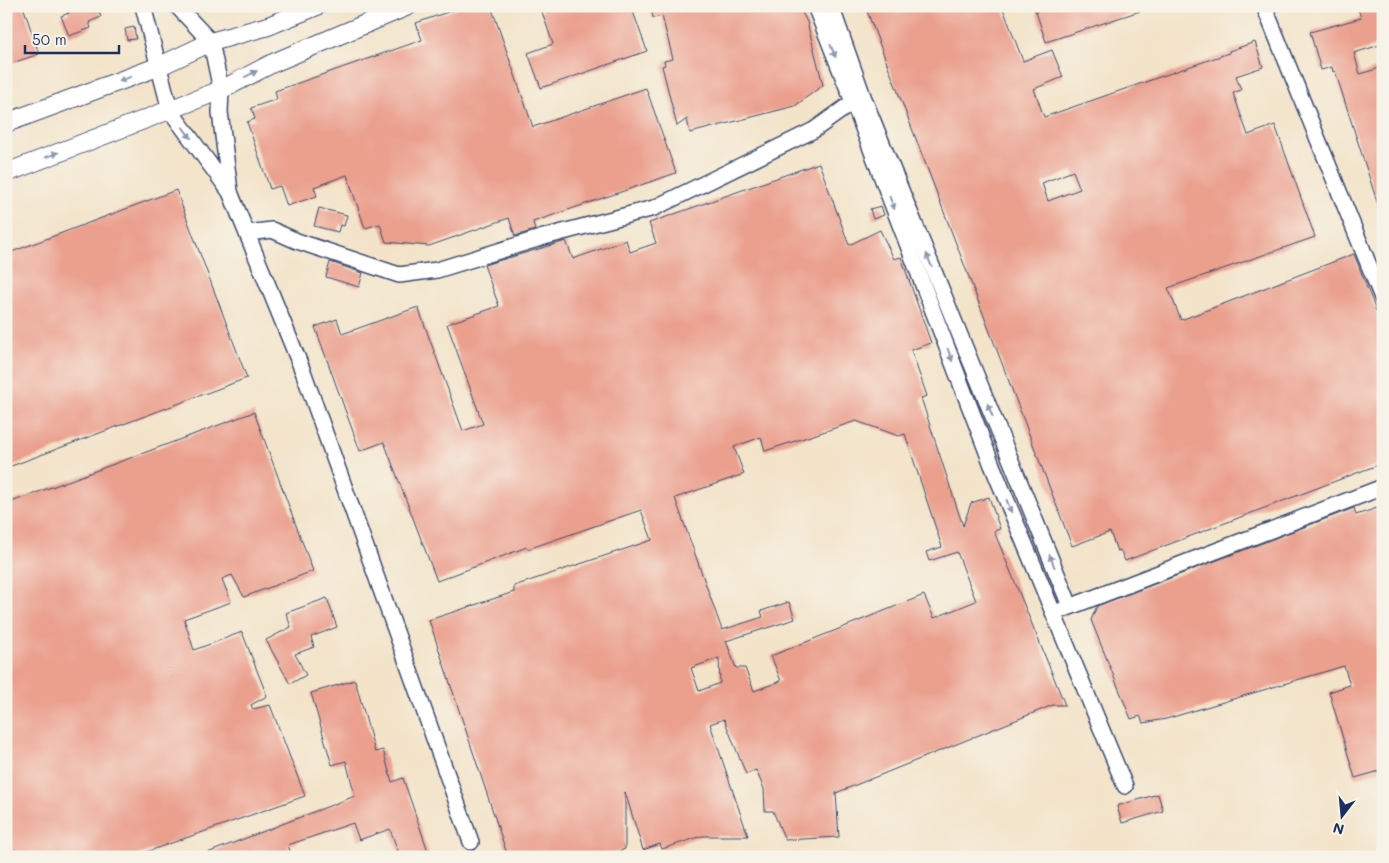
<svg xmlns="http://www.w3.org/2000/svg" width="1389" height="863" font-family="Mali,sans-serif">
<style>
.building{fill:#eb9f8d;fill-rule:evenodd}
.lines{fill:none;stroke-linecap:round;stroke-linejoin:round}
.minor-casing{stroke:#3b4a6e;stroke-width:18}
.tertiary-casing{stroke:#3b4a6e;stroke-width:20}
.minor{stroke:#fff;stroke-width:15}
.tertiary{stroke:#fff;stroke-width:18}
.oneway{fill:#8d97ae}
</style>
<rect width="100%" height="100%" fill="#f7f3e8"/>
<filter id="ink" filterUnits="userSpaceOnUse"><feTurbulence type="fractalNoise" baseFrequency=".02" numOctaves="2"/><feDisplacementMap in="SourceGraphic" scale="10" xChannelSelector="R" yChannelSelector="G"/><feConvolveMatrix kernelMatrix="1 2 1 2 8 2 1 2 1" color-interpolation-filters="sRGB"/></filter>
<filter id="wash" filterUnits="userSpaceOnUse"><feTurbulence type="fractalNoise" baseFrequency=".0096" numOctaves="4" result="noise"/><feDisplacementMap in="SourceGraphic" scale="20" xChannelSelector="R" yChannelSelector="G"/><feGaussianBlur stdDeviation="1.12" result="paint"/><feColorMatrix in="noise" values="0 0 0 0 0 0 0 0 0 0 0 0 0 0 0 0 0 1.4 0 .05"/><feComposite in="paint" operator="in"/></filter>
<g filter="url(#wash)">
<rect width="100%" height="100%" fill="#f3e3c9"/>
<g id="blocks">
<g class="building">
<path d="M6,6H23L39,54L6,65Z"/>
<path d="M67,6H97L101,17L89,22L91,28L69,36L61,16L69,13Z"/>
<path d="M465,6H491L533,127L646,88L676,173L533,222L535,230L515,236L509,218L429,246L386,242L380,224L365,228L347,175L314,187L317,196L287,206L280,186L270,189L247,122L255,119L251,108L277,99L275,91L422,40L416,23Z"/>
<path d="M548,6H631L647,51L541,88L528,53L553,44L541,9Z"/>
<path d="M650,6H799L807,22L823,85L795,106L690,133L687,119L677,126L662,66L665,65L664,61L673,59L662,16L653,18Z"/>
<path d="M865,6H1002L1023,61L1052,50L1063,77L1034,89L1044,117L1229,53V51L1255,42L1263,67L1236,76L1241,90L1233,93L1248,135L1275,125L1315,237L1168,288L1181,320L1354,254L1383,329V463L1125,561L1120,550L1117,551L1110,532L1072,546ZM1073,171L1080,189L1048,201L1042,183Z"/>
<path d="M1034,6H1148L1149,8L1046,42Z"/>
<path d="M1357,6H1383V44L1354,53L1360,74L1383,67V214H1381L1335,71L1333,72L1332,67L1321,70L1310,32L1361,18Z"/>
<path d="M134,27L136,39L127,40L125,29Z"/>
<path d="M819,163L849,245L880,230L894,259L901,257L931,343L911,350L927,396L921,398L963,526L971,503L989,497L1000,529L994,531L1065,705H1053L836,793L839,837L785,840L773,811H765L764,789L756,770L746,774L724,719L710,724L748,836H702L662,849L660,844L643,850L625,792V849L603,857H508L429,620L514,592V586L652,540L641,510L528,549L527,547L437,581L384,442L360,451L315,327L337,319L342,334L418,307L463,431L483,424L447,324L499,306L484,265L566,241L573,259L626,240L630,252L656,243L649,223ZM856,421L899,436L905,434L942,547L926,552L929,561L957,552L976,601L934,618L924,595L771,656L781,681L754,691L745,668H736L726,641L795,619L789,602L761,611L763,617L722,630L675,498L744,474L734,447L761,437L765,451ZM719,658L720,683L699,691L691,668Z"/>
<path d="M176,190L247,378L6,468V254Z"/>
<path d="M881,206L884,215L873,219L870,209Z"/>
<path d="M319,208L347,215L344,226L340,225L338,232L314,226Z"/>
<path d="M330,262L363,273L359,287L326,277Z"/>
<path d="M254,412L313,571L244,597L232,575L222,579L231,602L184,619L194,650L242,632L267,696L251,705L253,709L270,705L305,796L132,857H6V504Z"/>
<path d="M1383,506V770L1355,778L1329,692L1350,685L1344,666L1166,719L1143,723L1140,716L1131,719L1091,620L1097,606L1354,508L1356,515Z"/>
<path d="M327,598L337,627L311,637L314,647L295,654L306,675L290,684L266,640L291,627L286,613Z"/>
<path d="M355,680L375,752L383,750L392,782L403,778L430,857H400L390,829L359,840L353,823L288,845L292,857H271L272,851L257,857H197L355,796L346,761L332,765L311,693Z"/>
<path d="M1158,794L1163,811L1122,823L1117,806Z"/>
</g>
</g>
</g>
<g filter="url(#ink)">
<use href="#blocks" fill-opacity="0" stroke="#3b4a6e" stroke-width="1"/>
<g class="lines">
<defs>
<g id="minor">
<path d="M143,6L170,110L230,192L304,374L471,842"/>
<path d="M177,6L211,42L221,90L220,112L230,191"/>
<path d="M815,6L853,102L992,465L1125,786"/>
<path d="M831,6L864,99L1070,606"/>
<path d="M1264,6L1383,300"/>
<path d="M247,233L272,230L297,241L399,275L437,270L544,237L654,208L814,130L853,102L864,99"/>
<path d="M1062,610L1383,487"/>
</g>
<g id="tertiary">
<path d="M6,123L160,66L211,42L268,26L317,6"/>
<path d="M6,173L221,90L273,63L408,6"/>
</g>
</defs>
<use href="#minor" class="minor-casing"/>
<use href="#tertiary" class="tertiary-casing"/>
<use href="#minor" class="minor"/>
<use href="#tertiary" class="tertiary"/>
</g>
<defs><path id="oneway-solid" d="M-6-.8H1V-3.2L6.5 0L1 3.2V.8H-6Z" transform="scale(1.25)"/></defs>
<g class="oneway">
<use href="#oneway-solid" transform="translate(833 51) rotate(68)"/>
<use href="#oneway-solid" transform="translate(251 74) rotate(-27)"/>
<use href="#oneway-solid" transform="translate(125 79) rotate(160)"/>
<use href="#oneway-solid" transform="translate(187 133) rotate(54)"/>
<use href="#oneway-solid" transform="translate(52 155) rotate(-21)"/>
<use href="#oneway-solid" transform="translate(892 203) rotate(69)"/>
<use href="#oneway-solid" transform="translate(929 260) rotate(-112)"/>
<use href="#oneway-solid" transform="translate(950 355) rotate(69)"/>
<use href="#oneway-solid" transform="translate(990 410) rotate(-112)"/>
<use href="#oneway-solid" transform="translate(1009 506) rotate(68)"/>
<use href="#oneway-solid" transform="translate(1052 561) rotate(-112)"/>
</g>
</g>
<rect width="1389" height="863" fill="none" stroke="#f7f3e8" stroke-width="25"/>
<g transform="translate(1342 816) rotate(196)" stroke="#f7f3e8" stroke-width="4" paint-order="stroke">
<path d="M0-4L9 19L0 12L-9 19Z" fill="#1b2f5e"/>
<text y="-8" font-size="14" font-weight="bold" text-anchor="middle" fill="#1b2f5e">N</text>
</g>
<path d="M25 45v8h94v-8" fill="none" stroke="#1b2f5e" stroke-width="2.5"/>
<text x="32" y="45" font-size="15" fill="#1b2f5e" stroke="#f7f3e8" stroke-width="4" paint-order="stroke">50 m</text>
</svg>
